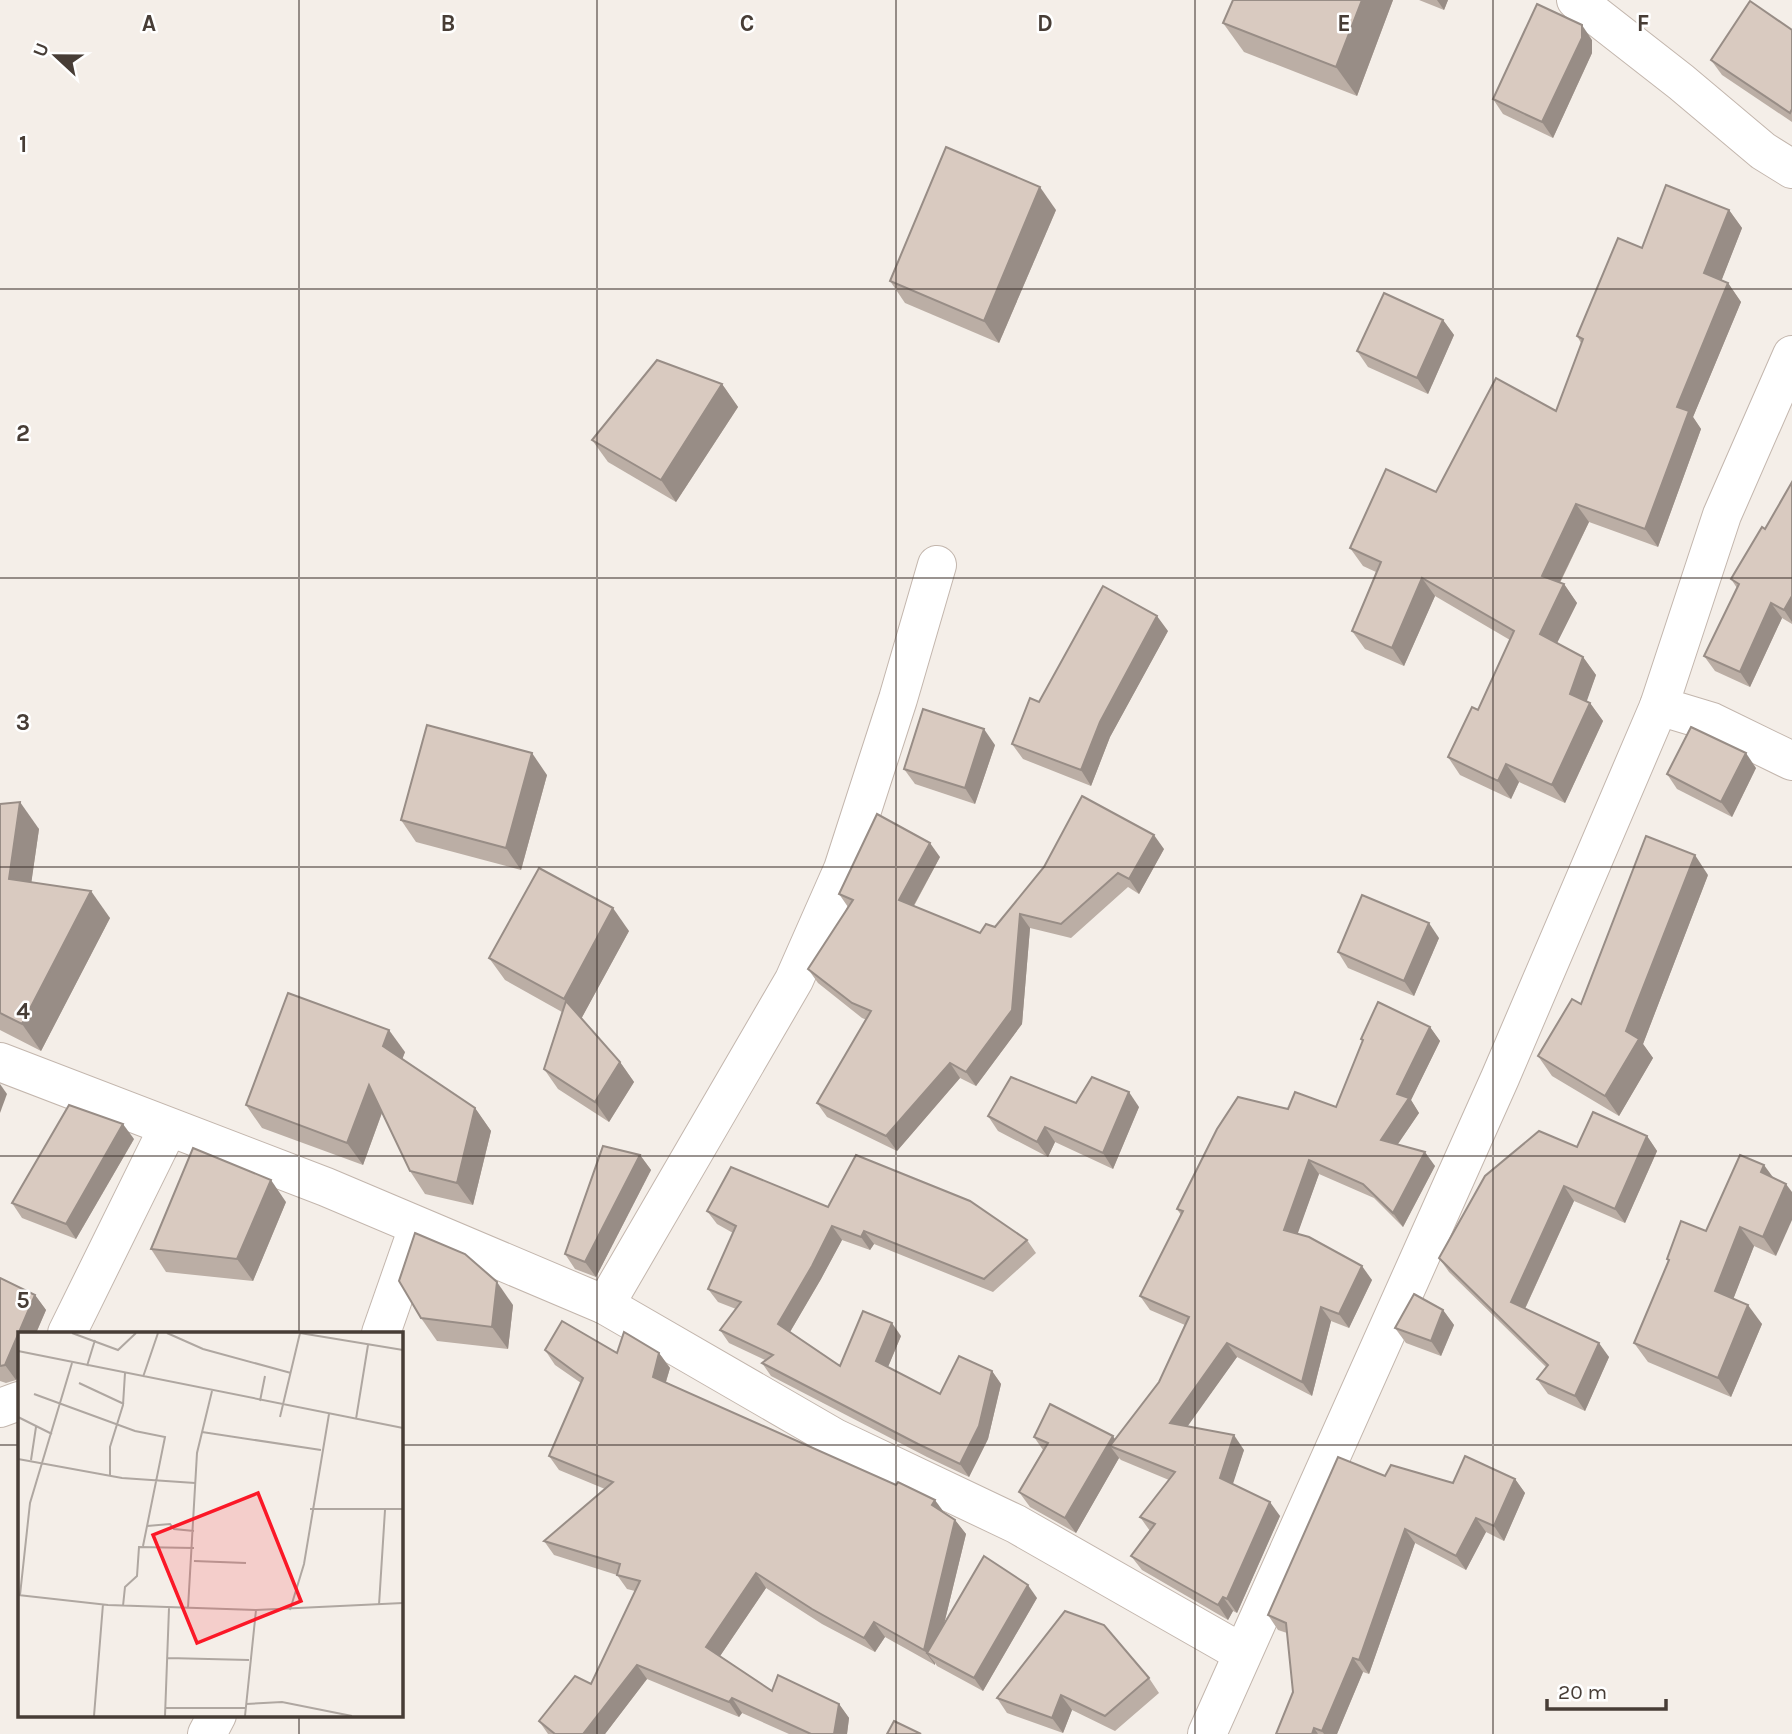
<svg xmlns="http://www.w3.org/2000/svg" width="1792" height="1734" font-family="Karla,sans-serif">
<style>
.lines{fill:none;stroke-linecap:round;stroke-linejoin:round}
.minor-casing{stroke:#c3b6ad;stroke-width:40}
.minor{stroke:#fff;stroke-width:38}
.wall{fill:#bbaea5}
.shaded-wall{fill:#988d86}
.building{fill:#d9cac0;stroke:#988d86;stroke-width:2}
.grid{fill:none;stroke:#473d36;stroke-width:2;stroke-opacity:0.55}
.inset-road{fill:none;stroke:#afa7a1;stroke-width:2}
.view{fill:#fb1827;fill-opacity:0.15;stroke:#fb1827;stroke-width:3.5}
.inset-edge{fill:none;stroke:#473d36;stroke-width:3.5}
.grid-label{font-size:23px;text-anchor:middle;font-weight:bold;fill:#473d36;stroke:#fff;stroke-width:5;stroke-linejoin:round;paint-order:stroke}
</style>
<rect width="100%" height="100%" fill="#f4eee8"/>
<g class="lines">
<defs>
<g id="minor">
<path d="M1576,0L1681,82L1763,151L1792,169"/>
<path d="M1659,706L1712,722L1792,761"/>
<path d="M0,1062L326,1187L605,1305L835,1438L1016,1524L1242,1653"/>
<path d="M605,1305L794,980L843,869L898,699L937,565"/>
<path d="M67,1333L168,1128"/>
<path d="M381,1333L416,1233"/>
<path d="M0,1408L19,1401"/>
<path d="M207,1734L217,1715"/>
<path d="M1207,1734L1500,1078L1659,706L1722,515L1792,355"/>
</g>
</defs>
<use href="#minor" class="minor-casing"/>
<use href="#minor" class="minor"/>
</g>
<g class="wall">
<path d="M1393,0L1357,96L1244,52L1223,23Z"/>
<path d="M1419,0H1448L1444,10Z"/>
<path d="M1792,30V122L1722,75L1711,60Z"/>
<path d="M1592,40V53L1553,138L1503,114L1493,99Z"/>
<path d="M1056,210L999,343L905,303L890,281Z"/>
<path d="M1729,210L1742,228L1721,281L1728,283L1741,302L1693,417L1701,429L1658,547L1589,522L1560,583L1564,584L1577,603L1557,643L1583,657L1596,675L1586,701L1590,703L1603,721L1565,803L1519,782L1511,799L1460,775L1448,757L1478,710L1510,640L1435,596L1404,666L1365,649L1352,631L1376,572L1363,566L1350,548L1436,492L1556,411L1581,343L1577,336L1642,248Z"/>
<path d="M1443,320L1454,335L1428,394L1368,367L1357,351Z"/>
<path d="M722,384L738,407L676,502L608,462L592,440Z"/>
<path d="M1792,482V624L1782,618L1750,687L1715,671L1704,656L1737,588L1731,579L1765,529Z"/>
<path d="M1168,631L1110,737L1091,786L1023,759L1012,744L1039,702Z"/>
<path d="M995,745L975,804L915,784L904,769Z"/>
<path d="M1756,768L1732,817L1677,789L1667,774Z"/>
<path d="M547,775L521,870L416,842L401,820Z"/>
<path d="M0,804L39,829L31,883L110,918L41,1051L0,1030Z"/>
<path d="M1164,849L1139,894L1128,887L1071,938L1030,928L1022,1024L976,1086L960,1078L897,1151L827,1117L817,1103L867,1020L862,1018L818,983L808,969L848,907L839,894L940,857L914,906L980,933L995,927L1044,867Z"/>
<path d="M1708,875L1643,1044L1653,1058L1619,1116L1552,1076L1538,1056L1581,1004Z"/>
<path d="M629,931L581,1019L620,1062L634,1082L609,1122L558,1089L544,1069L562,1012L505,980L489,958Z"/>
<path d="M1439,938L1414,996L1348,968L1338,952Z"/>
<path d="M1430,1027L1440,1041L1411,1100L1419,1113L1398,1144L1435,1166L1403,1227L1374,1198L1319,1174L1297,1234L1372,1280L1349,1328L1331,1321L1312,1396L1237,1357L1187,1426L1244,1450L1232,1484L1280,1516L1237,1613L1233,1611L1228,1620L1142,1570L1131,1556L1150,1531L1140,1517L1169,1480L1121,1460L1119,1458L1076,1533L1030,1507L1019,1492L1043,1450L1034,1437L1115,1440L1159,1382L1185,1325L1150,1310L1140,1296L1181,1215L1177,1209L1288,1109L1336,1107L1363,1041L1361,1039Z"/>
<path d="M405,1052L402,1059L475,1108L491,1131L473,1205L425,1194L410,1171L382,1113L363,1165L262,1128L246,1105Z"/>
<path d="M1076,1103L1139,1107L1113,1169L1055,1142L1048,1157L998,1131L988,1116Z"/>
<path d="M1647,1136L1657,1151L1625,1223L1574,1201L1525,1309L1609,1357L1585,1411L1548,1394L1537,1379L1546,1367L1449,1272L1439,1258L1577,1147Z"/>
<path d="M134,1139L76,1239L22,1218L12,1203Z"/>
<path d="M640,1155L651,1170L596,1277L575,1269L565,1254Z"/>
<path d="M1740,1155L1776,1256L1754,1246L1733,1299L1762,1324L1731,1397L1648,1362L1634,1343L1669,1261L1667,1259L1706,1231Z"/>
<path d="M286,1202L253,1281L166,1272L151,1249Z"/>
<path d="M828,1207L1027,1240L1036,1253L993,1292L874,1244L870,1250L842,1240L821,1279L790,1332L840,1366L901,1336L888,1367L940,1394L992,1371L1001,1384L988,1439L969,1477L927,1457L771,1376L762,1363L765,1360L729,1343L720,1330L736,1309L718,1302L708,1289L733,1233L717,1224L707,1211Z"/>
<path d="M0,1278L35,1295L46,1310L16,1380L6,1383L0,1381Z"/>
<path d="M513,1305L508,1349L437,1341L421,1318Z"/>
<path d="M1443,1310L1454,1325L1441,1356L1406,1343L1395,1328Z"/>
<path d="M545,1350L659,1353L670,1368L666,1382L944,1513L955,1520L966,1534L944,1624L1037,1598L983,1691L937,1666L935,1663V1665L885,1637L875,1652L822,1624L766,1588L720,1656L772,1691L839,1704L849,1718L847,1734H789L742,1713L739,1717L647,1679L605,1734H548L539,1721L591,1684L635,1591L627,1589L617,1575L554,1555L544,1541L605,1489L559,1470L549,1456L581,1383L555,1365Z"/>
<path d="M1385,1476L1453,1483L1515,1479L1525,1493L1504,1541L1486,1532L1466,1570L1415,1543L1369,1674L1363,1672L1337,1734H1276L1293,1692L1287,1633L1278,1630L1268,1615Z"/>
<path d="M1149,1678L1159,1693L1115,1731L1072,1710L1063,1733L1007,1713L997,1698Z"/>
</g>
<g class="shaded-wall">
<path d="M1362,0H1393L1357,96L1336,67Z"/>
<path d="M1437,0H1448L1444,10Z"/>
<path d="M1582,25L1592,40V53L1553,138L1542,122Z"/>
<path d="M1040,187L1056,210L999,343L984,321Z"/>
<path d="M1729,210L1742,228L1717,292L1704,273Z"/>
<path d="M1728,283L1741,302L1693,417L1701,429L1658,547L1645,529L1677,407Z"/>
<path d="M1443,320L1454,335L1428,394L1417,378Z"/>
<path d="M722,384L738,407L676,502L661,480Z"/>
<path d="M1576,504L1589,522L1554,594L1542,576Z"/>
<path d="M1422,578L1435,596L1404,666L1392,648Z"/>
<path d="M1564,584L1577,603L1552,653L1540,634Z"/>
<path d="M1792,596V622L1784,610Z"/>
<path d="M1771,603L1782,618L1750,687L1740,672Z"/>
<path d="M1157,616L1168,631L1110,737L1091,786L1081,770L1100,722Z"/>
<path d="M1583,657L1596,675L1583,712L1570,694Z"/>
<path d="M1590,703L1603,721L1565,803L1552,785Z"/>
<path d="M984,729L995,745L975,804L965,788Z"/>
<path d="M532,753L547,775L521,870L506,848Z"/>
<path d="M1746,753L1756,768L1732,817L1721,802Z"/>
<path d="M1506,764L1519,782L1511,799L1498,781Z"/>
<path d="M20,802L39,829L28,906L9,879Z"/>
<path d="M1154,835L1164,849L1139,894L1129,879Z"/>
<path d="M930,843L940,857L909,914L899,900Z"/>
<path d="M1695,855L1708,875L1643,1044L1653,1058L1619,1116L1605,1096L1626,1031Z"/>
<path d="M91,891L110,918L41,1051L22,1024Z"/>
<path d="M613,908L629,931L580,1021L564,999Z"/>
<path d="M1020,914L1030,928L1022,1024L976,1086L966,1072Z"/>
<path d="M1429,923L1439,938L1414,996L1404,981Z"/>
<path d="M1430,1027L1440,1041L1411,1100L1419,1113L1391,1154L1381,1140L1397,1094Z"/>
<path d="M389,1030L405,1052L399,1068L383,1046Z"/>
<path d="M620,1062L634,1082L609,1122L595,1102Z"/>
<path d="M950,1063L960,1078L897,1151L886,1136Z"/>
<path d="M0,1084L7,1094L0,1113Z"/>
<path d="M369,1085L384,1107L363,1165L347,1143Z"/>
<path d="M1129,1092L1139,1107L1113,1169L1103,1153Z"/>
<path d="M475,1108L491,1131L473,1205L457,1183Z"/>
<path d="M123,1124L134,1139L76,1239L66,1224Z"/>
<path d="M1045,1127L1055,1142L1048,1157L1037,1142Z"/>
<path d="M1647,1136L1657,1151L1625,1223L1615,1209Z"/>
<path d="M1425,1152L1435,1166L1403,1227L1393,1213Z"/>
<path d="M640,1155L651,1170L596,1277L585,1262Z"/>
<path d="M1309,1160L1319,1174L1294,1244L1284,1230Z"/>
<path d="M1764,1165L1778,1184L1761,1172Z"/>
<path d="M271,1180L286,1202L253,1281L237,1259Z"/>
<path d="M1786,1184L1792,1192V1220L1776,1256L1763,1237Z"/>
<path d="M1564,1186L1574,1201L1521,1317L1511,1302Z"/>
<path d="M832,1226L842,1240L821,1279L787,1337L778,1324Z"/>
<path d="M1740,1227L1754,1246L1729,1310L1715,1291Z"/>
<path d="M864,1231L874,1244L870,1250L861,1237Z"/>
<path d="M1362,1266L1372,1280L1349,1328L1339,1314Z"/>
<path d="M497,1282L513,1305L508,1349L492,1327Z"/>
<path d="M35,1295L46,1310L36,1333H19V1371L16,1380L5,1365Z"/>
<path d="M1748,1305L1762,1324L1731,1397L1718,1378Z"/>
<path d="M1321,1307L1331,1321L1312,1396L1302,1382Z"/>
<path d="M1443,1310L1454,1325L1441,1356L1431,1341Z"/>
<path d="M892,1323L901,1336L885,1374L876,1361Z"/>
<path d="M1227,1343L1237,1357L1180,1437L1170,1423Z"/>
<path d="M1599,1343L1609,1357L1585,1411L1575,1396Z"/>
<path d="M659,1353L670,1368L663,1391L653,1377Z"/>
<path d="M992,1371L1001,1384L988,1439L969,1477L960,1464Z"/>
<path d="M1234,1435L1244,1450L1230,1493L1220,1478Z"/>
<path d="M1113,1436L1123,1451L1110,1446L1119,1458L1076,1533L1065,1518Z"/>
<path d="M1515,1479L1525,1493L1504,1541L1494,1526Z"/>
<path d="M935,1500L946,1515L932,1505Z"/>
<path d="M1270,1502L1280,1516L1237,1613L1227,1599Z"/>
<path d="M1476,1518L1486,1532L1466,1570L1456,1556Z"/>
<path d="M955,1520L966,1534L936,1657L927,1653L935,1663V1665L924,1650Z"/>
<path d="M1405,1529L1415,1543L1369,1674L1359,1660Z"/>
<path d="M756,1573L766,1588L716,1662L706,1647Z"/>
<path d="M1028,1585L1037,1598L983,1691L974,1678Z"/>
<path d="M1223,1597L1233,1611L1228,1620L1218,1605Z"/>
<path d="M874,1622L885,1637L875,1652L864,1638Z"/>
<path d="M1353,1658L1363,1672L1337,1734H1324L1322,1731Z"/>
<path d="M637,1665L647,1679L605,1734H583Z"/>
<path d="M1061,1695L1072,1710L1063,1733L1052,1718Z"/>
<path d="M732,1698L742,1713L739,1717L729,1702Z"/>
<path d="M839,1704L849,1718L847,1734H834Z"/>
<path d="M1314,1728L1318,1734H1312Z"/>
</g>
<g class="building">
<path d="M1233,0H1362L1336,67L1223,23Z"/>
<path d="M1750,1L1792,30V109L1790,113L1711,60Z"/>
<path d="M1537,4L1582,25V38L1542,122L1493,99Z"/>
<path d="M946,147L1040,187L984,321L890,281Z"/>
<path d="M1666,185L1729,210L1704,273L1728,283L1677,407L1689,411L1645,529L1576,504L1542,576L1564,584L1540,634L1583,657L1570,694L1590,703L1552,785L1506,764L1498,781L1448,757L1472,707L1478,710L1514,631L1422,578L1392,648L1352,631L1381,562L1350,548L1386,469L1436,492L1496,378L1556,411L1583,339L1577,336L1618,238L1642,248Z"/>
<path d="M1384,293L1443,320L1417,378L1357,351Z"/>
<path d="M657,360L722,384L661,480L592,440Z"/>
<path d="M1792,482V596L1784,610L1771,603L1740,672L1704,656L1739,584L1731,579L1762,527L1765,529Z"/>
<path d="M1103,586L1157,616L1100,722L1081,770L1012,744L1030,698L1039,702Z"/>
<path d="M923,709L984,729L965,788L904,769Z"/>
<path d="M427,725L532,753L506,848L401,820Z"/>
<path d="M1691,727L1746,753L1721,802L1667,774Z"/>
<path d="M1082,796L1154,835L1129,879L1118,873L1061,924L1020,914L1012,1010L966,1072L950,1063L886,1136L817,1103L871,1011L852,1003L808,969L853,900L839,894L877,814L930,843L899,900L980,933L986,924L995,927L1044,867Z"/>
<path d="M20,802L9,879L91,891L22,1024L0,1013V804Z"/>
<path d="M1646,836L1695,855L1626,1031L1639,1039L1605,1096L1538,1056L1572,999L1581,1004Z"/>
<path d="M539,868L613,908L564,999L489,958Z"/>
<path d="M1362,895L1429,923L1404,981L1338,952Z"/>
<path d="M288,993L389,1030L383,1046L475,1108L457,1183L410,1171L369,1085L347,1143L246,1105Z"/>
<path d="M566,1001L620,1062L595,1102L544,1069Z"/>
<path d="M1378,1002L1430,1027L1397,1094L1409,1098L1381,1140L1425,1152L1393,1213L1363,1184L1309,1160L1284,1230L1309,1237L1362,1266L1339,1314L1321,1307L1302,1382L1227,1343L1170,1423L1234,1435L1220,1478L1270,1502L1227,1599L1223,1597L1218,1605L1131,1556L1155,1524L1140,1517L1175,1472L1110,1446L1159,1382L1189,1317L1140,1296L1183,1211L1177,1209L1217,1129L1238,1097L1288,1109L1295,1092L1336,1107L1363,1040L1361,1039Z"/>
<path d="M1011,1077L1076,1103L1092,1077L1129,1092L1103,1153L1045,1127L1037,1142L988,1116Z"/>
<path d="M69,1105L123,1124L66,1224L12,1203Z"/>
<path d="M1593,1112L1647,1136L1615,1209L1564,1186L1511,1302L1599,1343L1575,1396L1537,1379L1548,1365L1439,1258L1485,1176L1539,1131L1577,1147Z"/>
<path d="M603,1146L640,1155L585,1262L565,1254Z"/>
<path d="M193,1148L271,1180L237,1259L151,1249Z"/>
<path d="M856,1155L970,1201L1027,1240L984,1279L864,1231L861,1237L832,1226L812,1266L778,1324L840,1366L863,1311L892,1323L876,1361L940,1394L959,1356L992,1371L979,1426L960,1464L918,1444L762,1363L773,1355L720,1330L741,1302L708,1289L736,1226L707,1211L731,1167L828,1207Z"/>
<path d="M1740,1155L1764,1165L1761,1172L1786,1184L1763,1237L1740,1227L1715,1291L1748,1305L1718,1378L1634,1343L1669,1260L1667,1259L1681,1221L1706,1231Z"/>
<path d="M415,1233L465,1254L497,1282L492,1327L421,1318L399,1281Z"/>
<path d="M0,1278L35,1295L5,1365L0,1366Z"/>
<path d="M1414,1294L1443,1310L1431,1341L1395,1328Z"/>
<path d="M562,1321L617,1353L624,1332L659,1353L653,1377L896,1485L898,1482L935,1500L932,1505L955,1520L924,1650L874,1622L864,1638L812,1609L756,1573L706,1647L772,1691L778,1675L839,1704L834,1734H811L732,1698L729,1702L637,1665L583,1734H555L539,1721L575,1676L591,1684L640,1581L617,1575L620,1564L544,1541L613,1482L549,1456L583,1378L545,1350Z"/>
<path d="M1050,1404L1113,1436L1065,1518L1019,1492L1048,1443L1034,1437Z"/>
<path d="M1465,1456L1515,1479L1494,1526L1476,1518L1456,1556L1405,1529L1359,1660L1353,1658L1322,1731L1314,1728L1312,1734H1276L1293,1692L1286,1623L1268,1615L1338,1457L1385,1476L1391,1465L1453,1483Z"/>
<path d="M984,1556L1028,1585L974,1678L927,1653Z"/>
<path d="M1065,1611L1104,1625L1149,1678L1105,1716L1061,1695L1052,1718L997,1698Z"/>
<path d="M894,1721L921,1734H887Z"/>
</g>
<path class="grid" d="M299,0V1333M597,0V1734M896,0V1734M1195,0V1734M1493,0V1734M0,289H1792M0,578H1792M0,867H1792M0,1156H1792M0,1445H19M401,1445H1792M299,1715V1734"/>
<g transform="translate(18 1332)">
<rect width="385" height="385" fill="#f4eee8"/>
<path class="inset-road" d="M54,1L100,18L118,1M149,1L185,17L273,41M282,1L385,18M0,19L385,96M69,34L77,8M125,45L140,1M61,51L106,72M16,62L117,99L147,105L125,214M242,69L247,44M0,85L34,102M262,85L282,1M338,87L350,13M184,100L303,118M0,127L104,146L177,151M13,128L18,95M92,144V115L105,73L107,41M292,177H385M129,194L152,192L156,197L176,199M176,229L228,231M0,263L90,273L238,278L385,271M2,263L12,171L54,31M361,273L367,178M105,274L107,255L119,244L121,215L176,216M170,276L179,121L194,59M272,278L286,232L311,82M150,326L231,328M228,372L264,370L334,384M147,376H228M76,384L85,272M147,384L151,276M227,384L238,278"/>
<path class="view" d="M240,161L283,269L179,311L135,203Z"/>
<rect width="385" height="385" class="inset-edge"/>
</g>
<g class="grid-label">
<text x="149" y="31">A</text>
<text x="448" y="31">B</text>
<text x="747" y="31">C</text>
<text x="1045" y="31">D</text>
<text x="1344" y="31">E</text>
<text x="1643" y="31">F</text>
<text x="23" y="152">1</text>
<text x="23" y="441">2</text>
<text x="23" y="730">3</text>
<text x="23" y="1019">4</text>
<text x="23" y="1308">5</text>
</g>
<g transform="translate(56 56) rotate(292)" stroke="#ffffff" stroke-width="5" paint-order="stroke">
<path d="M0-5L12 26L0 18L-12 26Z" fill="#473d36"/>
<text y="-10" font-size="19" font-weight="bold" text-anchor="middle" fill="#473d36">U</text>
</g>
<path d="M1547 1699v10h119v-10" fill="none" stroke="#473d36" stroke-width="3.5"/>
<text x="1558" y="1699" font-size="21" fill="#473d36" stroke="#ffffff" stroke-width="5" paint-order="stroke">20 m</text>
</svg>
